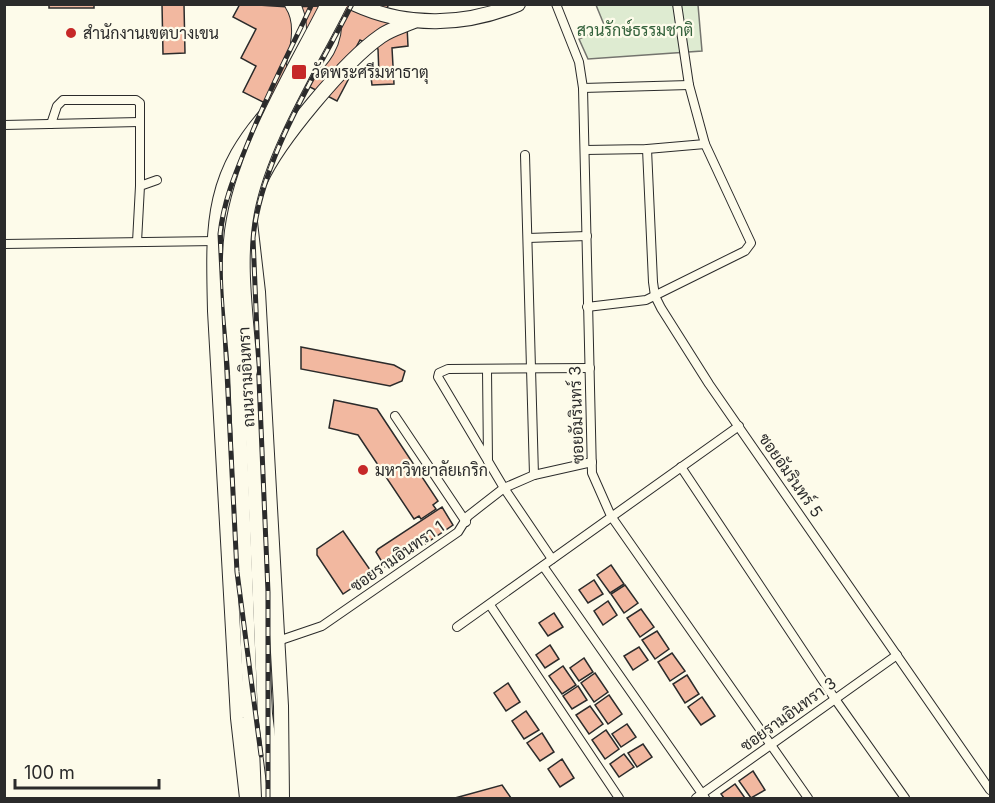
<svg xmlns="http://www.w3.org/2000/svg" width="995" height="803" font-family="Inter,Sarabun,sans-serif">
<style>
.green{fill:#deebd1;stroke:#74746e;stroke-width:1.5}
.building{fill:#f2b8a0;stroke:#2b2b2b;stroke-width:1.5}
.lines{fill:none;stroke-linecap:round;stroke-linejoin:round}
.street-casing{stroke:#2b2b2b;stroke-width:10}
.primary-casing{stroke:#2b2b2b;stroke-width:16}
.street{stroke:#fdfbea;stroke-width:8}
.primary{stroke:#fdfbea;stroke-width:14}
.rail-casing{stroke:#2b2b2b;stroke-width:5}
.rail{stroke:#fdfbea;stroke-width:3;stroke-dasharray:9;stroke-linecap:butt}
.primary-bridge-casing{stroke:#2b2b2b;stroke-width:16;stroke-linecap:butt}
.primary-bridge{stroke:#fdfbea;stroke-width:14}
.poi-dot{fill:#c62828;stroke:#fdfbea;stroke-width:2}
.labels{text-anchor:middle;stroke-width:4.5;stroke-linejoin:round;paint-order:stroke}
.park-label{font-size:16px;fill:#34623c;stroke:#fdfbea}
.poi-label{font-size:16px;fill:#2b2b2b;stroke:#fdfbea;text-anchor:start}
.street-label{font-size:16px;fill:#2b2b2b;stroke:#fdfbea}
</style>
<rect width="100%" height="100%" fill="#fdfbea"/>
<path class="green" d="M596,5H698L702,51L588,59L579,39L605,27Z"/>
<g class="building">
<rect x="49" y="4" width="45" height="4"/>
<path d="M162,4H184L185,53L163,54Z"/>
<path d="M240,4L289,7L389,4L386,10L407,26L408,46L392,48L394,84L372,85L371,77L379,75L378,49L360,40L353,53L357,63L337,101L285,74L269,105L243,92L256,66L241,58L256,29L233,17Z"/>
<path d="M301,347L394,365L405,371L402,381L390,386L301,369Z"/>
<path d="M334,400L377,409L438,501L433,505L436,509L421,519L419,516L414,519L358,435L329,428Z"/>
<path d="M442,507L453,525L394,565L385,567L376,552L378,549Z"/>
<path d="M343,531L373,574L343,594L317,555V549Z"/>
<path d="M611,565L624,584L610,593L597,575Z"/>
<path d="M594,580L603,594L588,603L579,590Z"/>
<path d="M625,585L638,603L624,613L611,594Z"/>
<path d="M608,601L617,615L603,625L594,611Z"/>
<path d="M641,609L654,627L640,637L627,618Z"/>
<path d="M554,613L563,627L548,636L539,623Z"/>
<path d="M657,631L669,649L655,659L642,640Z"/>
<path d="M550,645L559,659L545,668L536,655Z"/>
<path d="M639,647L648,660L633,670L624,656Z"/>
<path d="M672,653L685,671L670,681L658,662Z"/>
<path d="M584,658L593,672L579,681L570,668Z"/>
<path d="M563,666L576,685L562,694L549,676Z"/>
<path d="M595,673L608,692L594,702L581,683Z"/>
<path d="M687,675L699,694L685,703L673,684Z"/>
<path d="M508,683L520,702L506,711L494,693Z"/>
<path d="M578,686L587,700L572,709L563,696Z"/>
<path d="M609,695L622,714L608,724L595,705Z"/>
<path d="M702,697L715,716L701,725L688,707Z"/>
<path d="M590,706L603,724L589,734L576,715Z"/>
<path d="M526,711L539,730L524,739L512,721Z"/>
<path d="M627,724L636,737L621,747L612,734Z"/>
<path d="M606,730L619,749L605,759L592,740Z"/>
<path d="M542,733L554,752L540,761L527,743Z"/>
<path d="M643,744L652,757L637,767L628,753Z"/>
<path d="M624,754L634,767L619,777L610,764Z"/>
<path d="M562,759L574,778L560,787L548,769Z"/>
<path d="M753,771L765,790L751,798L739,781Z"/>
<path d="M735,784L745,798H724L721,794Z"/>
<path d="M502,785L511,798H455Z"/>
</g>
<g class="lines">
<defs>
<g id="street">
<path d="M556,4L579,62L583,88L592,473L611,516L808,798"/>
<path d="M583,88L689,85"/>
<path d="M51,124L57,106L63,100H136L140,103V186"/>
<path d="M4,125L139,122"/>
<path d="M647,149L653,282L655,296L661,308L709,384L990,790"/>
<path d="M585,150L647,149L705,144"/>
<path d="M525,155L534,475"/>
<path d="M528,238L587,236"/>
<path d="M137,242L140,186L157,180"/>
<path d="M4,244L216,241"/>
<path d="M587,307L646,300L745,251L751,243L705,144L689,85L677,4"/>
<path d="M487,370L488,461"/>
<path d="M395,416L466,522"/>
<path d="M681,467L835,699L905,798"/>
<path d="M552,559L504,488L438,377L439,373L448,369L590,368"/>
<path d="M543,566L705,798"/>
<path d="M490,605L619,798"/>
<path d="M457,627L739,426"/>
<path d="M278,641L322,626L458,532L468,516L504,488L534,475L592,462"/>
<path d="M696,798L897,655"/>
</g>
<g id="primary">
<path d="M292,4C304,22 298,46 294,65"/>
<path d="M355,4C407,28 465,26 518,4"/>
<path d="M302,79C323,60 337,44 334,14"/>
<path d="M260,181C278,141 345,61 381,36C391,29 403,26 414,21"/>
<path d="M250,222L258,292L281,706L282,798"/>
<path d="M250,371L265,714L276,798"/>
<path d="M237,372L254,798"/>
<path d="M247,798L238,718L215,311C213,224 210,175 273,107"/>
</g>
</defs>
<use href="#street" class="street-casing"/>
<use href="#primary" class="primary-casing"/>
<use href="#street" class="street"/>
<use href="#primary" class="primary"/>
<defs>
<g id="rail">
<path d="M261,755L237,572L220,234C224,198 237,170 250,138C268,92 291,49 312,4"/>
<path d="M268,798V592L253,238C261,159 316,75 352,4"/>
</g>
</defs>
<use href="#rail" class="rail-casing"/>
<use href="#rail" class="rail"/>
<defs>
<g id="primary-bridge">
<path d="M250,371C247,320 237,264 247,212C259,145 309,66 340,4"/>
<path d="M237,372C234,326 226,277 232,231C243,152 292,75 328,4"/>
</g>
</defs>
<use href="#primary-bridge" class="primary-bridge-casing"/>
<use href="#primary-bridge" class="primary-bridge"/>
</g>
<g class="poi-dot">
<circle cx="71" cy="33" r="6"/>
<rect x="291" y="64" width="16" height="16" rx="3"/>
<circle cx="363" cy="470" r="6"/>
</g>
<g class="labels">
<g class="park-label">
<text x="635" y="36">สวนรักษ์ธรรมชาติ</text>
</g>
<g class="poi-label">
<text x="83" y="39">สำนักงานเขตบางเขน</text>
<text x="312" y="78">วัดพระศรีมหาธาตุ</text>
<text x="375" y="476">มหาวิทยาลัยเกริก</text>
</g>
<g class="street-label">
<text transform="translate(246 377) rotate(-93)" y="6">ถนนรามอินทรา</text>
<text transform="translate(576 415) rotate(-92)" y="6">ซอยอัมรินทร์ 3</text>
<text transform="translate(791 475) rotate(55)" y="6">ซอยอัมรินทร์ 5</text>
<text transform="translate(397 556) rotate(-35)" y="6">ซอยรามอินทรา 1</text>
<text transform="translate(788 714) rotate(-36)" y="6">ซอยรามอินทรา 3</text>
</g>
</g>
<rect width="995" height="803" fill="none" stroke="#2b2b2b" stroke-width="12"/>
<path d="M15 779v9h144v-9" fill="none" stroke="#2b2b2b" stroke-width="3"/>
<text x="24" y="779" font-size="18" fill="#2b2b2b" stroke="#fdfbea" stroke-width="4.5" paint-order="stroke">100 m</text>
</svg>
